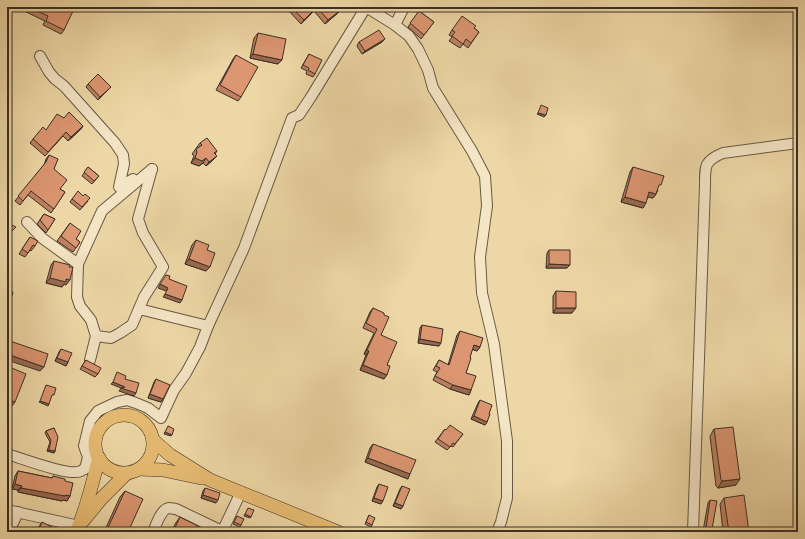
<svg xmlns="http://www.w3.org/2000/svg" width="805" height="539" font-family="'Sorts Mill Goudy',serif">
<style>
.lines{fill:none;stroke-linecap:round;stroke-linejoin:round}
.minor-casing{stroke:#675946;stroke-width:12}
.major-casing{stroke:#3a2f26;stroke-width:14}
.minor{stroke:#f4e5c5;stroke-width:10}
.major{stroke:#e7bc73;stroke-width:13}
.wall{fill:#bd8161;stroke:#3a2f26}
.shaded-wall{fill:#9a694f;stroke:#3a2f26}
.building{fill:#dc9671;stroke:#3a2f26}
</style>
<rect width="100%" height="100%" fill="#eed7a6"/>
<filter id="stains"><feTurbulence type="fractalNoise" baseFrequency=".005" numOctaves="4"/><feColorMatrix values="0 0 0 0 .2 0 0 0 0 .09 0 0 0 0 .02 0 0 0 .5 -.17"/></filter>
<radialGradient id="worn" r=".72"><stop offset=".6" stop-color="#630" stop-opacity="0"/><stop offset="1" stop-color="#630" stop-opacity=".3"/></radialGradient>
<g class="lines">
<defs>
<g id="minor">
<path d="M366,7L395,25L409,36L418,49L428,70L433,88L472,151L485,176L487,206L480,257L482,293L494,344L507,441V498L501,522L497,532"/>
<path d="M395,25L404,7"/>
<path d="M40,56L49,72L55,79L64,86L115,143L123,155L124,164L119,187L133,179"/>
<path d="M27,222L42,238L78,264"/>
<path d="M139,309L208,326"/>
<path d="M96,336L111,338L120,333L132,325L144,297L163,267L143,233L138,219L152,169"/>
<path d="M90,360L96,336L91,320L80,306L77,297L78,264L102,211L152,169"/>
<path d="M7,454C21,458 70,477 81,471C88,468 92,458 96,452"/>
<path d="M85,469L88,457L84,446L90,421L98,411L117,402L127,400L136,403L148,408L161,418L174,390L186,373L200,347L208,326L244,248L292,118L299,115L311,97L366,7"/>
<path d="M7,510L79,526"/>
<path d="M9,532L18,512"/>
<path d="M153,532C156,525 161,509 169,508C171,508 174,509 176,509L224,532"/>
<path d="M222,532L241,492"/>
<path d="M693,532L705,185C705,166 704,161 723,153L798,143"/>
</g>
<g id="major">
<circle cx="124" cy="444" r="29"/>
<path d="M154,441L170,455L210,480L338,532"/>
<path d="M139,469L163,470L201,478"/>
<path d="M83,521L101,499L127,473"/>
<path d="M76,532C87,509 92,483 99,458"/>
</g>
</defs>
<use href="#minor" class="minor-casing"/>
<use href="#major" class="major-casing"/>
<use href="#minor" class="minor"/>
<use href="#major" class="major"/>
</g>
<g class="wall">
<path d="M21,7H44L51,10L53,7L59,9L60,7H69L64,30L61,34L43,25L45,21L20,9Z"/>
<path d="M290,7H340L339,12L325,24L314,11L301,24L288,10Z"/>
<path d="M419,11L434,22L421,39L408,27Z"/>
<path d="M474,28L479,32L468,48L463,44L460,48L449,41L452,37L449,35L452,30Z"/>
<path d="M258,33L278,64L250,58L254,38Z"/>
<path d="M359,42H382L362,54L357,46Z"/>
<path d="M309,54L315,74L313,77L306,74L307,71L301,68Z"/>
<path d="M236,55L241,97L238,101L216,90L233,59Z"/>
<path d="M88,84L111,87L98,100L86,87Z"/>
<path d="M64,118L83,126L80,130L68,141L63,136L45,156L30,143L33,139Z"/>
<path d="M200,143L217,151L215,154L217,156L213,160L206,166L203,163L199,166L191,163L194,156L192,154Z"/>
<path d="M49,155L60,189L65,192L51,213L28,195L20,205L15,201L44,165L46,159Z"/>
<path d="M88,167L99,176L92,184L82,176Z"/>
<path d="M633,167L658,190L656,194L653,198L648,197L643,208L621,202L630,172Z"/>
<path d="M72,199L88,201L80,210L70,202Z"/>
<path d="M44,214L55,219L46,233L37,224Z"/>
<path d="M70,223L76,239L80,242L73,252L57,241Z"/>
<path d="M30,237L35,246L31,251L30,250L25,257L19,254Z"/>
<path d="M196,240L207,250L210,267L206,271L185,264L192,245Z"/>
<path d="M549,250L567,268H546L547,253Z"/>
<path d="M54,261L66,285L64,284L62,287L46,283L51,265Z"/>
<path d="M556,291L572,313H553V296Z"/>
<path d="M373,308L384,315L381,335L387,365L384,379L360,370L366,355L364,354L374,333L363,328L370,312Z"/>
<path d="M422,325L439,346L418,343L420,328Z"/>
<path d="M460,331L480,347L477,351L472,349L466,373L471,390L469,395L450,389L433,380L437,372L433,370L439,360L448,365L457,335Z"/>
<path d="M61,349L68,362L66,366L55,361L59,352Z"/>
<path d="M86,360L98,374L95,377L80,369Z"/>
<path d="M156,379L163,399L161,402L148,398L154,382Z"/>
<path d="M480,400L489,414L487,422L485,425L471,419L478,403Z"/>
<path d="M54,428L55,451L54,453L47,451L50,442L45,433L46,431Z"/>
<path d="M445,429L446,430L463,434L453,447L451,446L447,450L435,442Z"/>
<path d="M714,429L736,485L718,488L716,486L710,436Z"/>
<path d="M373,444L408,479L365,462L370,448Z"/>
<path d="M18,471L52,478L53,476L65,481L70,496L67,501L63,500L62,501L18,492V490L12,489L15,476Z"/>
<path d="M379,484L381,504L372,501L377,487Z"/>
<path d="M402,486L403,506L401,509L393,506L400,489Z"/>
<path d="M205,488L216,503L201,498L203,491Z"/>
<path d="M125,491L128,532H104L120,497Z"/>
<path d="M724,498L749,532H723L720,504Z"/>
<path d="M710,500L712,529L710,532H708L703,531L708,503Z"/>
<path d="M369,515L372,525L371,527L365,524Z"/>
<path d="M237,516L241,525L240,527L233,524Z"/>
<path d="M180,517L196,532H172L175,524Z"/>
<path d="M42,522L52,532H36L38,528Z"/>
</g>
<g class="shaded-wall">
<path d="M317,7L314,11L301,24L304,20Z"/>
<path d="M342,9L339,12L325,24L328,20Z"/>
<path d="M385,39L382,42L362,54L365,51Z"/>
<path d="M253,54L282,60L278,64L250,58Z"/>
<path d="M111,87L98,100L100,97Z"/>
<path d="M538,113L546,115L544,117L537,114Z"/>
<path d="M83,126L80,130L68,141L71,137Z"/>
<path d="M217,156L213,160L206,166L209,162Z"/>
<path d="M195,158H206L203,163L199,166L191,163Z"/>
<path d="M649,192L656,194L653,198L646,197Z"/>
<path d="M625,197L646,203L643,208L621,202Z"/>
<path d="M189,259L210,267L206,271L185,264Z"/>
<path d="M549,264L570,265L567,268H546Z"/>
<path d="M50,278L66,279L70,280L66,285L64,284L62,287L46,283Z"/>
<path d="M160,284L168,288L166,291L158,288Z"/>
<path d="M165,294L182,300L180,303L163,297Z"/>
<path d="M8,298L11,299L8,303H7V300Z"/>
<path d="M556,308H576L572,313H553Z"/>
<path d="M420,339L441,343L439,346L418,343Z"/>
<path d="M474,345L480,347L477,351L471,349Z"/>
<path d="M367,350L369,351L366,355L364,354Z"/>
<path d="M7,354L44,367L40,371L7,360Z"/>
<path d="M57,358L68,362L66,366L55,361Z"/>
<path d="M363,365L387,375L384,379L360,370Z"/>
<path d="M113,382L125,387L136,393L134,396L119,391L121,388L111,384Z"/>
<path d="M453,385L471,390L469,395L450,389Z"/>
<path d="M150,394L163,399L161,402L148,398Z"/>
<path d="M7,399L15,402L12,406L7,405Z"/>
<path d="M40,401L49,404L48,406L39,402Z"/>
<path d="M474,416L487,422L485,425L471,419Z"/>
<path d="M165,432L172,435L171,436L164,434Z"/>
<path d="M49,450L55,451L54,453L47,451Z"/>
<path d="M368,458L410,474L408,479L365,462Z"/>
<path d="M740,479L736,485L718,488L722,481Z"/>
<path d="M15,484L22,486L18,490L12,489Z"/>
<path d="M21,488L66,495L70,496L67,501L63,500L62,501L18,492Z"/>
<path d="M203,495L218,500L216,503L201,498Z"/>
<path d="M374,498L383,501L381,504L372,501Z"/>
<path d="M395,503L403,506L401,509L393,506Z"/>
<path d="M245,514L251,517L250,518L244,516Z"/>
<path d="M706,528L712,529L710,532L703,531Z"/>
</g>
<g class="building">
<path d="M28,7H44L52,10L53,7L60,9L61,7H69L74,9L64,30L46,21L48,16Z"/>
<path d="M291,7H340L342,9L328,20L317,7L304,20Z"/>
<path d="M419,11L434,22L424,35L410,23Z"/>
<path d="M462,16L476,26L474,28L479,32L471,43L466,39L463,44L452,36L455,32L452,30Z"/>
<path d="M379,30L385,39L365,51L359,42Z"/>
<path d="M258,33L286,39L282,60L253,54Z"/>
<path d="M309,54L322,60L315,74L308,70L309,68L303,65Z"/>
<path d="M236,55L258,67L241,97L220,85Z"/>
<path d="M98,74L111,87L100,97L88,84Z"/>
<path d="M541,105L548,108L546,115L538,113Z"/>
<path d="M69,112L83,126L71,137L66,132L48,152L33,139L43,127L46,130L57,114L64,118Z"/>
<path d="M207,138L217,151L214,153L217,156L209,162L206,158L202,161L195,158L197,152L196,149L202,145L200,143Z"/>
<path d="M49,155L58,159L54,169L67,180L60,189L65,192L54,209L31,191L23,201L18,196L46,162Z"/>
<path d="M88,167L99,176L94,181L84,172Z"/>
<path d="M633,167L664,176L661,185H659L656,194L649,192L646,203L625,197Z"/>
<path d="M78,191L83,196L85,194L90,198L82,207L72,199Z"/>
<path d="M44,214L55,219L48,230L40,220Z"/>
<path d="M7,223L16,227L7,236Z"/>
<path d="M70,223L81,231L76,239L80,242L76,248L61,236Z"/>
<path d="M30,237L38,241L35,246L33,245L28,253L22,249Z"/>
<path d="M196,240L209,245L207,250L215,253L210,267L189,259Z"/>
<path d="M549,250H570V265L549,264Z"/>
<path d="M54,261L70,265L69,267H73L70,280L66,279V282L50,278Z"/>
<path d="M166,275L170,276L169,279L187,286L182,300L165,294L168,288L160,284Z"/>
<path d="M7,284L12,286L10,291L13,292L11,299L8,298L7,302Z"/>
<path d="M556,291L576,292V308H556Z"/>
<path d="M373,308L384,313V315L389,317L381,335L397,342L387,365L390,366L387,375L363,365L369,351L367,350L377,329L366,323Z"/>
<path d="M422,325L443,329L441,343L420,339Z"/>
<path d="M460,331L483,338L480,347L474,345L470,357L471,358L466,373L476,376L471,390L453,385L435,376L440,368L436,366L439,360L449,365Z"/>
<path d="M7,340L48,354L44,367L7,354Z"/>
<path d="M61,349L72,353L68,362L57,358Z"/>
<path d="M86,360L101,368L98,374L82,366Z"/>
<path d="M7,366L26,374L15,402L7,399Z"/>
<path d="M117,372L126,376L125,379L139,383L136,393L121,388L125,387L113,382Z"/>
<path d="M156,379L170,385L163,399L150,394Z"/>
<path d="M46,385L56,388L54,395H52L49,404L40,401Z"/>
<path d="M480,400L492,405L489,414H490L487,422L474,416Z"/>
<path d="M450,425L463,434L455,444L453,443L450,447L438,439L445,429L446,430Z"/>
<path d="M168,426L174,429L172,435L165,432Z"/>
<path d="M733,427L740,479L722,481L721,480L714,429Z"/>
<path d="M54,428L58,437L55,451L49,450L51,440L46,431Z"/>
<path d="M373,444L416,460L410,474L368,458Z"/>
<path d="M18,471L52,478L53,476L65,479V481L73,483L70,496L66,495L65,496L21,488L22,486L15,484Z"/>
<path d="M379,484L388,487L383,501L374,498Z"/>
<path d="M402,486L410,489L403,506L395,503Z"/>
<path d="M205,488L220,493L218,500L203,495Z"/>
<path d="M125,491L143,499L128,532H106Z"/>
<path d="M744,495L749,532H729L724,498Z"/>
<path d="M710,500L717,501L712,529L706,528Z"/>
<path d="M248,508L254,510L251,517L245,514Z"/>
<path d="M369,515L375,518L372,525L366,522Z"/>
<path d="M237,516L244,519L241,525L234,522Z"/>
<path d="M180,517L198,526L196,532H173Z"/>
<path d="M42,522L54,528L52,532H38Z"/>
<path d="M266,530L272,532H265Z"/>
</g>
<rect width="805" height="539" fill="none" stroke="#eed7a6" stroke-width="24"/>
<rect x="8" y="8" width="789" height="523" fill="none" stroke="#3a2f26" stroke-width="2"/>
<rect x="12" y="12" width="781" height="515" fill="none" stroke="#3a2f26"/>
<rect width="100%" height="100%" filter="url(#stains)"/>
<rect width="100%" height="100%" fill="url(#worn)"/>
</svg>
